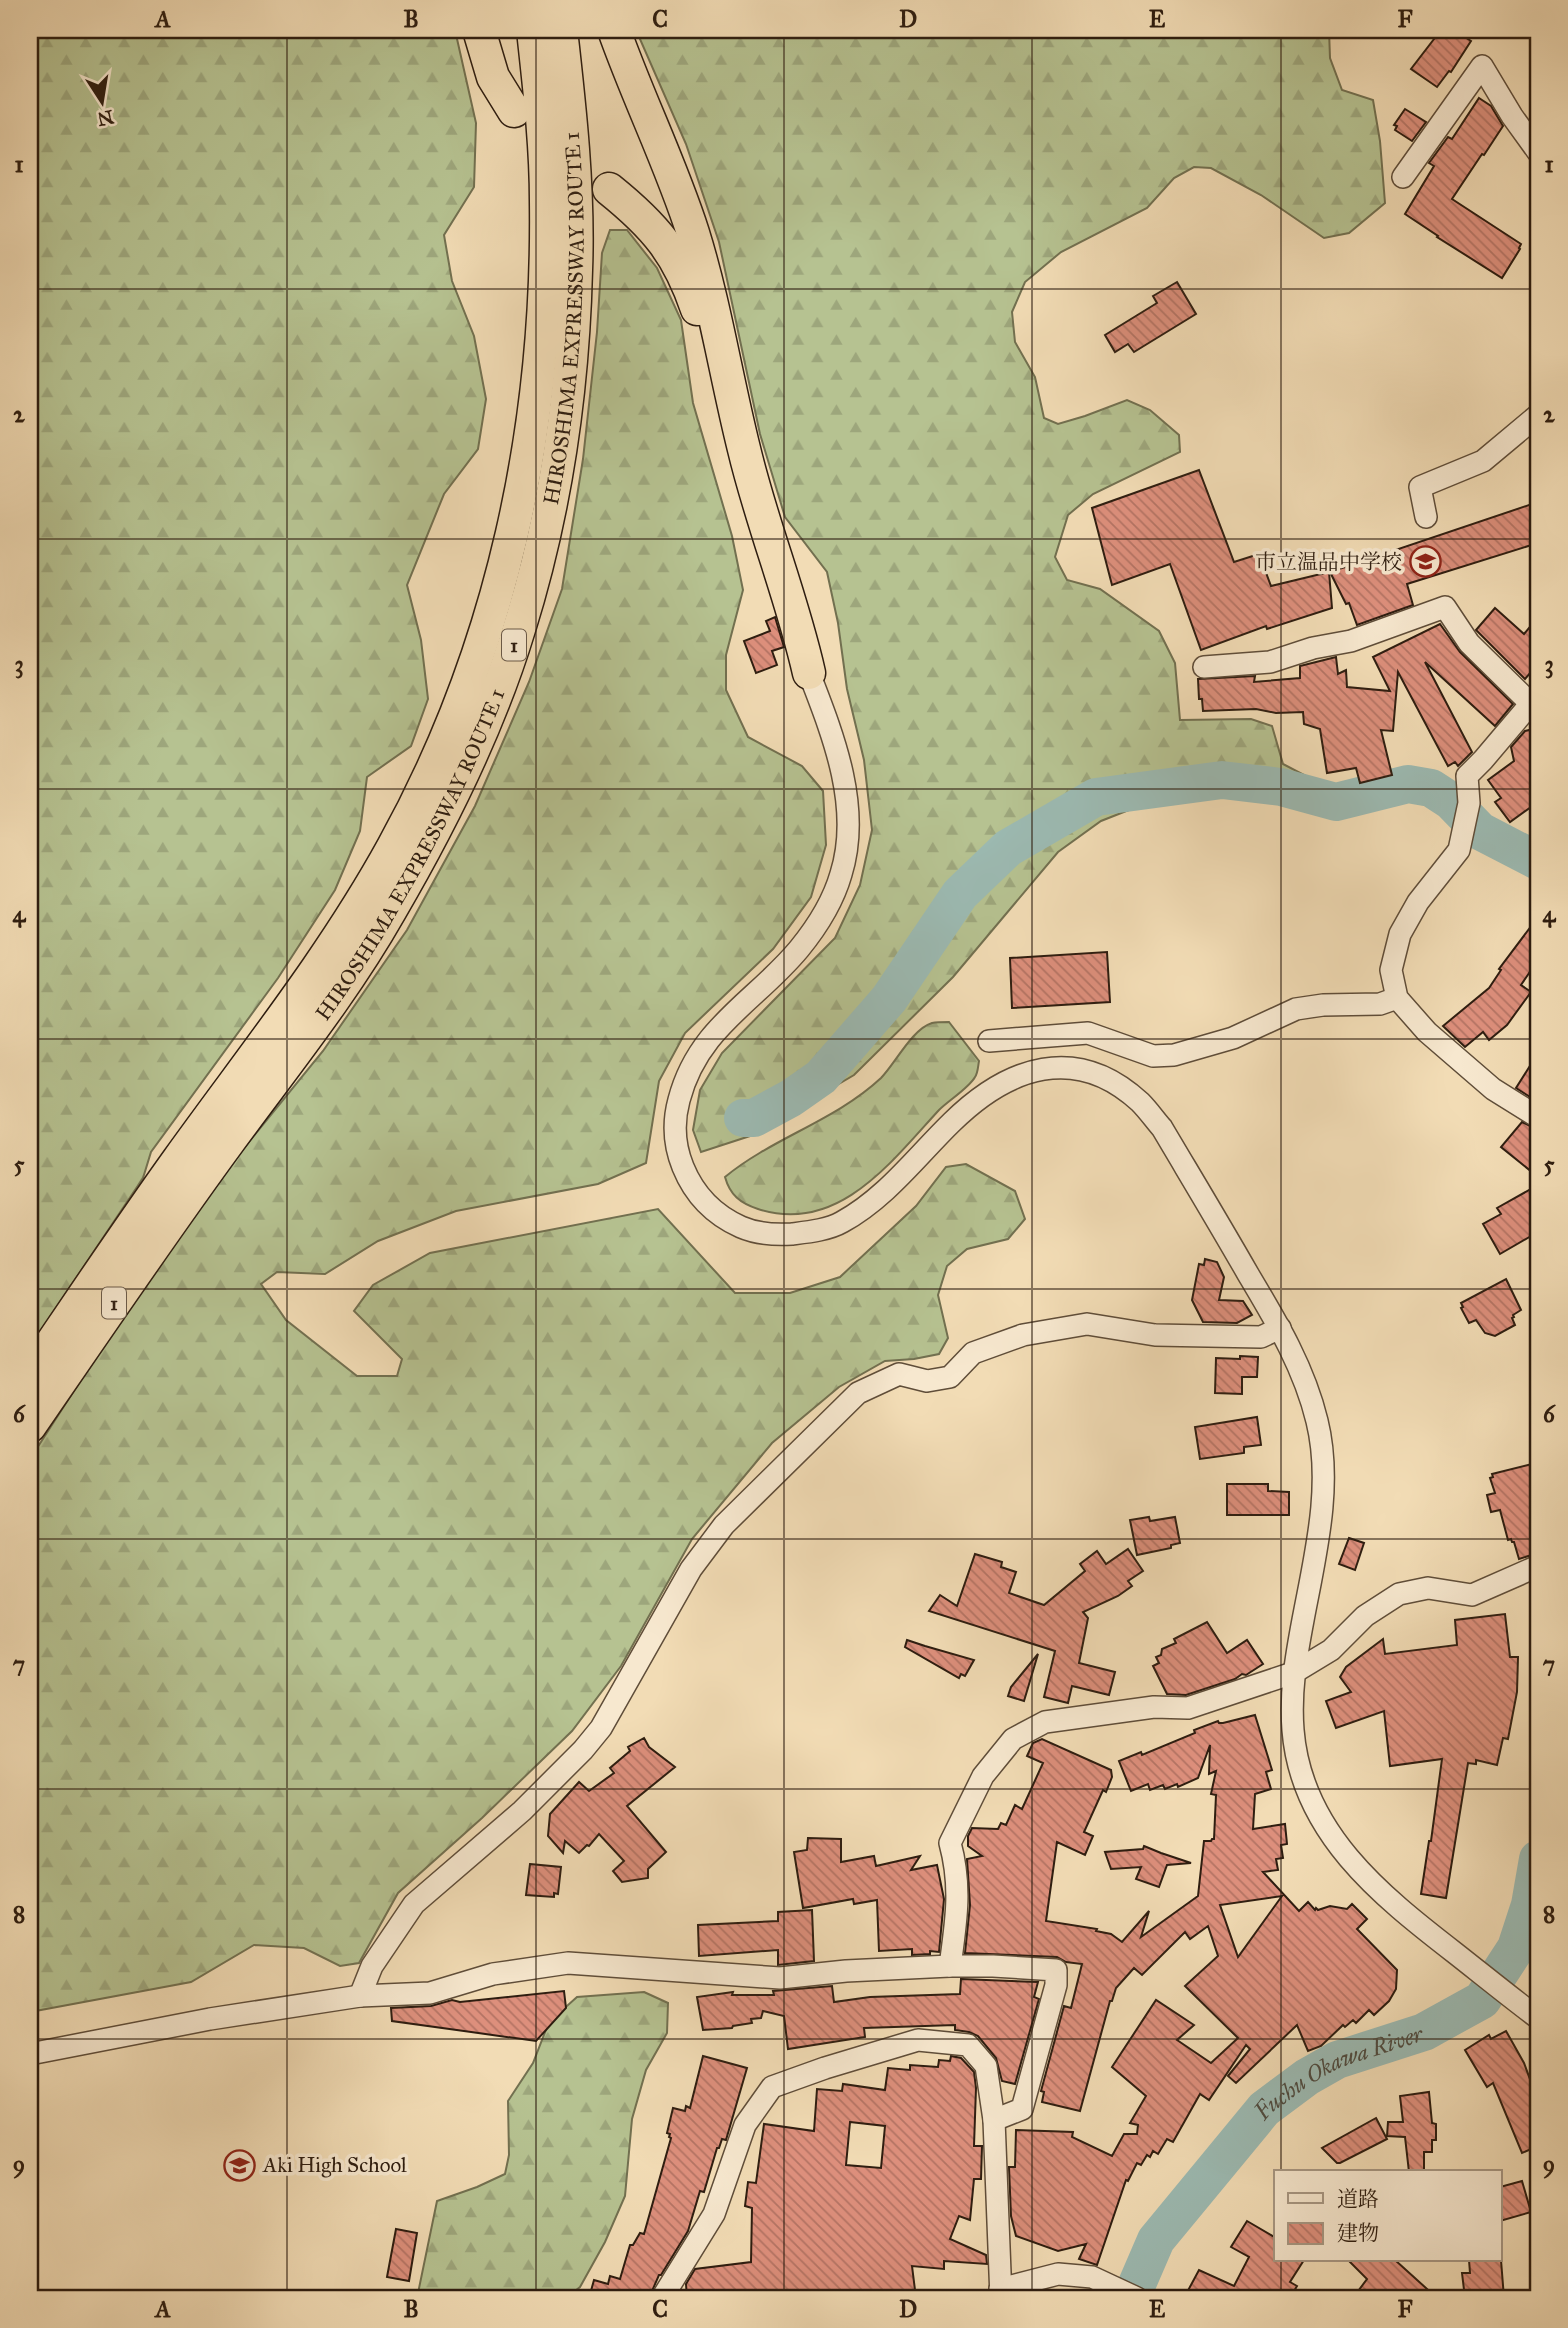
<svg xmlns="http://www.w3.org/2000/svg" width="1568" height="2328" font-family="'IM FELL Great Primer','Noto Serif JP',serif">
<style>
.forest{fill:url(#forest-firs);stroke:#727050;stroke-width:2}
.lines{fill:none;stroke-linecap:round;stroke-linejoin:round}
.river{stroke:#9cbab2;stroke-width:38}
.building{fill:url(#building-back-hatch);stroke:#2e1d10;stroke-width:2;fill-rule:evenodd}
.minor-casing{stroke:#5f4d39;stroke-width:24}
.highway-casing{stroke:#2e1d10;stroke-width:35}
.minor{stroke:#f7e8cf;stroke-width:21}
.highway{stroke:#f2dcb5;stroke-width:32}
.grid{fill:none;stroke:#2e1d10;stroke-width:2;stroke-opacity:0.55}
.labels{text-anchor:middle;stroke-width:7;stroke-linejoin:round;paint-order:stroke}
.shield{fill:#f7e8cf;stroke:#6a5a49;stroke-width:2}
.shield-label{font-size:19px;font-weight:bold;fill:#2e1d10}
.street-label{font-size:21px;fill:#2e1d10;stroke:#f7e8cf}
.poi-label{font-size:21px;fill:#2e1d10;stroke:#f7e8cf;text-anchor:end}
.water-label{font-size:23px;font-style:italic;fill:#4f4c41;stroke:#f7e8cf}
.neatline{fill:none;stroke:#2e1d10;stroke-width:2.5}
.grid-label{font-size:23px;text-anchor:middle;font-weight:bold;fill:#2e1d10}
</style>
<defs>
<pattern id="forest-firs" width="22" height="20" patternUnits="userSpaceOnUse" patternTransform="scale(1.75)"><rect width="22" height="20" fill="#b6c291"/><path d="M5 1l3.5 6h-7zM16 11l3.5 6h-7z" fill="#9da67c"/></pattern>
<pattern id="building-back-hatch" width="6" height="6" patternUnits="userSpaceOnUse" patternTransform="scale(1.75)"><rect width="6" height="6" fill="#dd8f7c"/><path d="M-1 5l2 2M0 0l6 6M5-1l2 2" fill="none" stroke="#b47464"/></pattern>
</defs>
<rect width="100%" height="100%" fill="#f2dcb5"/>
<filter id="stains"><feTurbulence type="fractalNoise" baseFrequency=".00286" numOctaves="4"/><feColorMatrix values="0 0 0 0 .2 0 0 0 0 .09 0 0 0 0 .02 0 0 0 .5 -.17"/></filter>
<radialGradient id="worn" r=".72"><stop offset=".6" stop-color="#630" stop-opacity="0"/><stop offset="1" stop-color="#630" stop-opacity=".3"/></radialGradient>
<g class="forest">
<path d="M30,30H455L476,123L474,187L444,235L452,281L474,336L486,399L478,449L444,494L407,585L421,640L428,699L411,746L367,777L360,831L335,890L278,978L151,1152L143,1178L30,1347Z"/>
<path d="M636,30H1329L1330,58L1342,90L1373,100L1380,141L1385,203L1349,233L1324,238L1261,195L1211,168L1194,167L1174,178L1147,208L1061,252L1025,282L1012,312L1015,342L1035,377L1044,418L1058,424L1085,416L1127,400L1150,410L1179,435L1180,452L1093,494L1068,515L1055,557L1067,580L1100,589L1159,631L1175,663L1180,720L1251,719L1272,726L1283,764L1308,777L1306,792L1268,797L1222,788L1144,804L1101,821L1058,852L953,977L854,1075L750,1136L701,1152L693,1130L700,1090L722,1053L835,938L860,885L872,830L864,760L847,689L838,623L827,572L785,517L760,434L719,242L686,144Z"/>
<path d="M610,230H627L657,268L681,320L693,403L732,536L743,590L726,655V690L748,737L802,766L823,791L826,845L811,897L773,949L685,1033L659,1081L646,1163L598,1184L456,1211L378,1241L325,1274L277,1272L261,1284L286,1320L357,1376H397L402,1359L354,1311L373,1285L430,1253L658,1209L735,1293H790L840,1277L916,1206L946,1167L966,1164L1015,1191L1025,1219L1008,1239L967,1249L947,1266L938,1295L948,1338L939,1354L914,1359L885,1361L839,1387L772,1443L692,1539L621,1666L572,1731L482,1818L398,1893L359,1963L340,1966L304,1948L254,1945L191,1982L30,2012V1459L196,1201L217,1181L323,1051L407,930L475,806L529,682L562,589L583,459L597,332L602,253Z"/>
<path d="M949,1022L979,1061C978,1066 978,1073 975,1077C969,1088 949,1100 939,1110C892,1161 838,1235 758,1209C740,1203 730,1195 725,1177C772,1138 835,1121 881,1078C895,1064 912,1029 932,1023C937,1022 944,1022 949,1022Z"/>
<path d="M644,1992L668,2003L667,2033L646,2070L632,2119L625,2196L605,2242L580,2287L566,2298H417L437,2201L477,2187L505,2174L509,2155L508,2101L533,2063L549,2022L577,1997Z"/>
</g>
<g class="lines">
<g class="river">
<path d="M743,1118H754L791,1098L821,1077L889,999L960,894L1008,848L1096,797L1222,780L1281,787L1336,802L1408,784L1431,788L1451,801L1480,831L1538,861"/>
<path id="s1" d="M1131,2298L1156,2240L1264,2109L1307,2077L1337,2060L1424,2032L1482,2000L1516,1948L1530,1905L1538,1859"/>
</g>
</g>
<g class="building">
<path d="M1441,30H1470L1465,37L1471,41L1451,72L1449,71L1437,87L1411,69Z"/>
<path d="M1479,98L1491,106L1503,126L1484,155L1482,154L1452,199L1521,244L1519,248L1520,249L1502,278L1437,237L1438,236L1405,214L1434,166L1429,163L1448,137L1452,139Z"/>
<path d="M1405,109L1426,122L1412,141L1395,130L1397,126L1394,125Z"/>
<path d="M1177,282L1196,314L1134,352L1128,344L1115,352L1105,335L1157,303L1153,296Z"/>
<path d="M1199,470L1234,562L1259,554L1271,586L1329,572L1332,608L1267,629L1266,626L1201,650L1170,564L1112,585L1092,508Z"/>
<path d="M1538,502V543L1407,584L1413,605L1357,625L1349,603L1346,604L1330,572Z"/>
<path d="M1495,608L1524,634L1538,617V664L1525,679L1476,630Z"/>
<path d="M775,617L784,647L772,651L777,665L756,673L744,641L770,631L766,621Z"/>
<path d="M1440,624L1460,652L1513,704L1495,726L1425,662L1472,752L1458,766L1455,762L1448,766L1398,672L1393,731L1381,730L1392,775L1360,783L1356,768L1327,773L1320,729L1304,724L1303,712L1276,713L1256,709L1203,711L1202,699H1199L1198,679L1255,676L1254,682L1300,678V666L1336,657L1338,674L1346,670L1347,687L1390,691L1373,657Z"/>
<path d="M1538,728V802L1510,822L1495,802L1501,798L1488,780L1514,761L1511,747L1525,731Z"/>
<path d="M1538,917V960L1521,985L1531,992L1507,1025L1489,1040L1483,1032L1465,1047L1443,1026L1489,988L1501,970L1499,969Z"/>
<path d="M1107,952L1110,1002L1012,1008L1010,958Z"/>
<path d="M1538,1053V1102L1516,1088Z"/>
<path d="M1522,1122L1538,1130V1177L1501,1147Z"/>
<path d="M1538,1185V1232L1500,1254L1483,1224L1501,1214L1497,1208Z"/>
<path d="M1205,1259L1217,1262L1224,1277L1219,1300L1243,1301L1252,1315L1237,1323L1203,1322L1192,1300L1199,1264L1204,1265Z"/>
<path d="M1506,1279L1521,1310L1513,1315L1514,1317L1512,1318L1515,1325L1495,1336L1485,1333L1476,1320L1469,1323L1461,1308L1463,1307L1461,1303Z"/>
<path d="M1240,1356L1258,1357L1257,1377H1242V1394L1215,1393L1216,1358L1240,1359Z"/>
<path d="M1257,1417L1261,1445L1244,1447V1453L1200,1459L1195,1427Z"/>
<path d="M1536,1463L1538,1472V1553L1519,1559L1514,1542H1512L1511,1539L1508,1540L1500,1510L1491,1512L1487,1495L1495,1493L1490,1478L1493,1477L1492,1474Z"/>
<path d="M1227,1484H1268V1491L1289,1492V1515H1227Z"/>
<path d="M1149,1517L1150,1521L1175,1517L1180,1543L1171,1545V1548L1137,1555L1130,1520Z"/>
<path d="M1349,1538L1364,1543L1355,1570L1339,1564Z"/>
<path d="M1128,1549L1143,1571L1128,1581L1132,1586L1118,1596L1083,1612L1088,1618L1079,1663L1115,1672L1109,1695L1072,1686L1068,1703L1044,1697L1055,1651L929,1611L940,1595L957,1606L975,1554L1002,1562L1001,1567L1016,1572L1009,1593L1044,1605L1085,1571L1080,1564L1097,1551L1106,1564Z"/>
<path d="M1505,1614L1510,1657H1518L1517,1692L1508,1739L1503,1738L1497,1765L1476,1760V1764L1468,1763L1446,1898L1421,1894L1429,1841H1431L1442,1759L1390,1766L1384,1711L1336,1728L1326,1701L1351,1692L1340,1677L1346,1667L1383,1639L1385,1654L1457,1645L1455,1620Z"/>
<path d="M1207,1622L1227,1653L1247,1640L1263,1664L1246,1675L1242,1674L1235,1679L1186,1695L1167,1694L1153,1666L1159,1663L1156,1657L1161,1655L1162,1649L1176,1643L1174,1639Z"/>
<path d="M907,1640L925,1646L974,1660L965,1676L961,1674L959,1678L905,1647Z"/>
<path d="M1038,1654L1024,1701L1008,1696L1011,1687Z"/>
<path d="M1255,1715L1272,1770L1266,1772L1271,1789L1255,1794L1253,1829L1285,1824L1287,1844L1281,1845L1283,1858L1276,1859L1278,1870L1263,1872L1299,1911L1308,1902L1315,1910L1316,1908L1318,1910L1330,1906L1347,1909L1352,1904L1367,1919L1357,1929L1397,1970L1396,1989L1389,2001L1374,2015L1369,2010L1356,2023L1353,2020L1345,2027L1343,2025L1321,2046L1308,2051L1297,2025L1236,2083L1228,2076L1250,2049L1246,2045L1209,2100L1200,2094L1173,2142L1167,2139L1158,2154L1153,2151L1150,2157L1147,2155L1141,2165L1137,2163L1128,2181L1126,2180L1097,2265L1079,2259L1086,2244L1058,2251L1016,2236L1011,2216L1009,2167H1015L1016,2130L1073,2132L1072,2137L1112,2156L1124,2134H1137L1138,2125L1130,2123L1146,2096L1112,2067L1156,2000L1194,2025L1177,2040L1211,2063L1238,2038L1185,1986L1218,1956L1208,1926L1190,1939L1185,1932L1142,1975L1134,1968L1116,1988L1112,2001H1110L1080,2111L1042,2102L1044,2092L1041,2091L1064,2006L1071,2008L1082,1964L1066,1962L1057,1957L965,1953L970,1905L967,1859L982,1856L968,1846V1836L972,1828L998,1829L1001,1823L1006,1825L1015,1805L1022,1809L1043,1763L1027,1756L1033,1743L1042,1739L1111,1770L1112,1777L1106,1792L1103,1790L1084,1832L1093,1836L1085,1855L1057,1842L1046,1921L1097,1929L1096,1931L1111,1934L1122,1942L1149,1911L1141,1937L1198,1896L1204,1841H1211L1212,1839H1214L1216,1795L1211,1794L1216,1771L1209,1774L1210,1745L1198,1778L1178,1787L1177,1784L1165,1789L1163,1785L1150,1790L1148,1784L1131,1791L1119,1761L1141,1752L1142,1755L1195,1733L1194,1730L1218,1721L1219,1723H1223ZM1282,1896L1238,1957L1220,1905Z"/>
<path d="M644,1738L649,1747L675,1767L627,1806L666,1852L648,1869V1878L622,1882L613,1871L624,1861L599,1834L589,1846L587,1845L579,1853L565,1841L563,1853L548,1836L550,1814L579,1782L589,1791L614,1773L610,1768L630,1751L628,1747Z"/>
<path d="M808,1838L841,1839V1862L874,1856L876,1866L920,1856L911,1870L937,1865L944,1899L939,1952L930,1951V1954L912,1955V1949L879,1951L877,1900L854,1904L853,1899L803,1908L794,1852L807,1850Z"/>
<path d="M1144,1846L1161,1853L1191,1863L1167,1865L1159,1887L1136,1879L1141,1867L1111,1869L1105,1852L1143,1849Z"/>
<path d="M530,1864L561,1867L558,1894L554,1893V1897L526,1895Z"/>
<path d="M812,1910L814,1961L778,1965V1950L699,1956L698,1925L778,1921V1912Z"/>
<path d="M961,1979L1038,1982L1034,1997L1039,1999L1015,2084L1002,2081L996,2058L978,2036L969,2032L955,2030V2025L864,2028L865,2037L788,2049L784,2016L763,2011L761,2018L751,2019L752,2023L733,2026L732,2028L703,2030L697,1997L733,1992L732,1995H774L773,1991L832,1986L834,2002L870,1997L960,1994Z"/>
<path d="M564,1991L566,2008L536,2041L392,2021L391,2008L431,2006L452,2000L460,2002Z"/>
<path d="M1506,2031L1524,2063L1538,2101V2146L1522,2153L1493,2083L1487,2087L1465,2050L1489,2035L1491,2039Z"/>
<path d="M703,2056L747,2068L726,2140L722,2139L719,2148H717L704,2192L700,2191L688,2231L661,2275H659L649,2298H589L594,2280L608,2284L610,2276L620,2279L630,2245H633L640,2233L644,2234L671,2138L669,2137L670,2134L667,2133L673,2108L685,2111L686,2106L690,2108Z"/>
<path d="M951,2056L961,2058L974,2072L976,2088L974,2146H982L981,2179H974L970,2220L959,2216L950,2239L986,2255L987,2264L944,2261V2269L912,2266L916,2298H687L686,2284L695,2269L751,2262L752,2208L745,2206L748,2182L756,2183L764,2124L814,2131L817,2089L842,2091L843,2084L885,2090L888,2068L910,2070V2065L938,2067L939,2060L950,2061ZM850,2122L885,2126L881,2168L846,2165Z"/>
<path d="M1429,2092L1432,2123L1436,2124V2140H1432V2152H1424V2172H1409L1405,2137L1387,2136L1388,2122H1403L1400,2096Z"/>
<path d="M1376,2118L1387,2139L1340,2163H1337L1322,2148Z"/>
<path d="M1522,2181L1531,2212L1500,2221V2187Z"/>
<path d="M1247,2221L1276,2238V2260H1304L1290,2282L1297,2286L1290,2298H1184L1199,2270L1234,2286L1249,2257L1231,2247Z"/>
<path d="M396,2229L417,2233L409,2281L387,2277Z"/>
<path d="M1348,2260H1395L1437,2298H1353L1367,2279Z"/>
<path d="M1469,2260H1501L1504,2298H1465L1462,2273H1470Z"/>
</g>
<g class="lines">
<defs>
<g id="minor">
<path d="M1403,177L1482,66L1512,116L1538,152"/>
<path d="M1426,517L1420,487L1483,461L1538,415"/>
<path d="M1204,667L1270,662L1313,648L1351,641L1445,607L1469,643L1530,703"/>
<path d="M809,673C833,735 862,807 841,874C833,902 817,927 799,949C755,1002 698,1027 679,1100C673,1122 674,1145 683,1167C694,1194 714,1215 741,1227C757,1234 776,1235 792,1234C808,1232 828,1230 842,1222C886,1198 917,1156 952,1122C1008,1067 1076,1043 1140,1102C1148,1110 1155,1120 1162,1128C1191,1177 1220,1225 1248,1274C1276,1321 1304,1367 1317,1421C1333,1486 1315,1556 1303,1620C1296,1657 1290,1692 1293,1730C1301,1832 1380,1895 1455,1953C1483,1975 1510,1997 1538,2018"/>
<path d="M1538,695L1483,760L1467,776L1469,803L1459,850L1418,902L1400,934L1391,970L1397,998L1427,1032L1493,1089L1538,1117"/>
<path d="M989,1041L1088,1033L1153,1056L1174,1055L1233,1038L1296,1009L1323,1005L1380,1004L1397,998"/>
<path d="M950,1966C956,1922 962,1887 950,1843L983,1776L1013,1739L1045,1722L1154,1707L1188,1708L1293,1673L1331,1650L1365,1616L1399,1594L1428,1588L1472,1595L1538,1566"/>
<path d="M360,1996L372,1966L414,1904L522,1811L583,1750L601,1728L691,1569L724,1525L858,1393L899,1374L927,1381L950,1377L973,1353L1023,1335L1087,1324L1155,1335L1261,1337L1280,1328"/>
<path d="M30,2054L210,2019L360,1996L430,1993L493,1974L568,1963L780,1978L846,1971L950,1966H993L1056,1970V1985L1022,2109L994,2120"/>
<path d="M1000,2289L1058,2274L1092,2277L1137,2298"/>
<path d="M662,2298L714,2214L745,2125L772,2087L825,2068L918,2040L968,2045L986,2066L994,2120L1001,2298"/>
</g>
<g id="highway">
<path d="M479,30L493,77L514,111"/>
<path d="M614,30C638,98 671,164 693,233C715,304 726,377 744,449C762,525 792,597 809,673"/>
<path d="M609,189C655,226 678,253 697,309"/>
<path d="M30,1375C79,1303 127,1231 178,1160C252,1057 332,958 393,847C503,648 549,426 546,201C546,144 539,86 533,30"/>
<path id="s2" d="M30,1426C96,1330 161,1234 230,1140C285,1065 344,992 390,911C442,822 489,728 519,629C555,514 573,391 576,270C579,190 570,109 561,30"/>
</g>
</defs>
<use href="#minor" class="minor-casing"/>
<use href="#highway" class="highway-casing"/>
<use href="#minor" class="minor"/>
<use href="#highway" class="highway"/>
</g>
<path class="grid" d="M287,30V2298M536,30V2298M784,30V2298M1032,30V2298M1281,30V2172M30,289H1538M30,539H1538M30,789H1538M30,1039H1538M30,1289H1538M30,1539H1538M30,1789H1538M30,2039H1538M1281,2260V2298"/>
<defs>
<symbol id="school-ring" viewBox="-11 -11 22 22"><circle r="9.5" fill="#f7e8cf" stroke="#8f2418" stroke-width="1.5"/><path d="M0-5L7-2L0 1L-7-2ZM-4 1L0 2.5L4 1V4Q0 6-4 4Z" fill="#8f2418"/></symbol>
</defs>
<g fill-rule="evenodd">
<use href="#school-ring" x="1408" y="544" width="35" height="35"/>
<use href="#school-ring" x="222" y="2148" width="35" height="35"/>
</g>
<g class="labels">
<g class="shield">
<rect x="502" y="629.5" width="24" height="31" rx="5"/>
<rect x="102" y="1287.5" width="24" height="31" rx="5"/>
</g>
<g class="shield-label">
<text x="514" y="652">1</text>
<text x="114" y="1310">1</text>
</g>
<g class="street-label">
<text dy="7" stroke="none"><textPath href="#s2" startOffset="1255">HIROSHIMA EXPRESSWAY ROUTE 1</textPath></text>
<text dy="7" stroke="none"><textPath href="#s2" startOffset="688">HIROSHIMA EXPRESSWAY ROUTE 1</textPath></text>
</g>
<g class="poi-label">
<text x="1402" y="569">市立温品中学校</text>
<text x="263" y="2172" text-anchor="start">Aki High School</text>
</g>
<g class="water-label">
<text dy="8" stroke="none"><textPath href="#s1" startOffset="317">Fuchu Okawa River</textPath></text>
</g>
</g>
<rect width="1568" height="2328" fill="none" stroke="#f2dcb5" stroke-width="77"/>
<rect x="1274" y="2170" width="228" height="91" fill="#f7e8cf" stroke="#a79783" stroke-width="2"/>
<rect x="1288" y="2193" width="35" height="10" fill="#f7e8cf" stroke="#a79783" stroke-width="2"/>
<text x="1337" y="2206" font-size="21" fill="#2e1d10">道路</text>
<rect x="1288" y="2223" width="35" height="21" fill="url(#building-back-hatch)" stroke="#a79783" stroke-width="2"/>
<text x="1337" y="2240" font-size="21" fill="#2e1d10">建物</text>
<g transform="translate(102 102) rotate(168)" stroke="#f7e8cf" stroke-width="5" paint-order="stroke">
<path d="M0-5L12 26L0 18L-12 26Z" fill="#2e1d10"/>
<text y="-10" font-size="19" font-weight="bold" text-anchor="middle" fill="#2e1d10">N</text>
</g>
<rect x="38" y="38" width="1492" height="2252" class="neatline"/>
<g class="grid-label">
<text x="163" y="27">A</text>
<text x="411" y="27">B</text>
<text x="660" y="27">C</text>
<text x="908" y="27">D</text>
<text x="1157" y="27">E</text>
<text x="1405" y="27">F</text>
<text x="19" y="172">1</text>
<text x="1549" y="172">1</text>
<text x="19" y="422">2</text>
<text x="1549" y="422">2</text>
<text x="19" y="672">3</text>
<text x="1549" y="672">3</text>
<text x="19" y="922">4</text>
<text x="1549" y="922">4</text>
<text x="19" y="1172">5</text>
<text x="1549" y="1172">5</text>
<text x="19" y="1422">6</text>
<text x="1549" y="1422">6</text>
<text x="19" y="1672">7</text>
<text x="1549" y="1672">7</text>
<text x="19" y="1922">8</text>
<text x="1549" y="1922">8</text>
<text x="19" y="2172">9</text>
<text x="1549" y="2172">9</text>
<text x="163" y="2317">A</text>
<text x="411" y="2317">B</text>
<text x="660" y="2317">C</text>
<text x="908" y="2317">D</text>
<text x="1157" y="2317">E</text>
<text x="1405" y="2317">F</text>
</g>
<rect width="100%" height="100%" filter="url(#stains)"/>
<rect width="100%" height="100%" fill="url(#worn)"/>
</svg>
